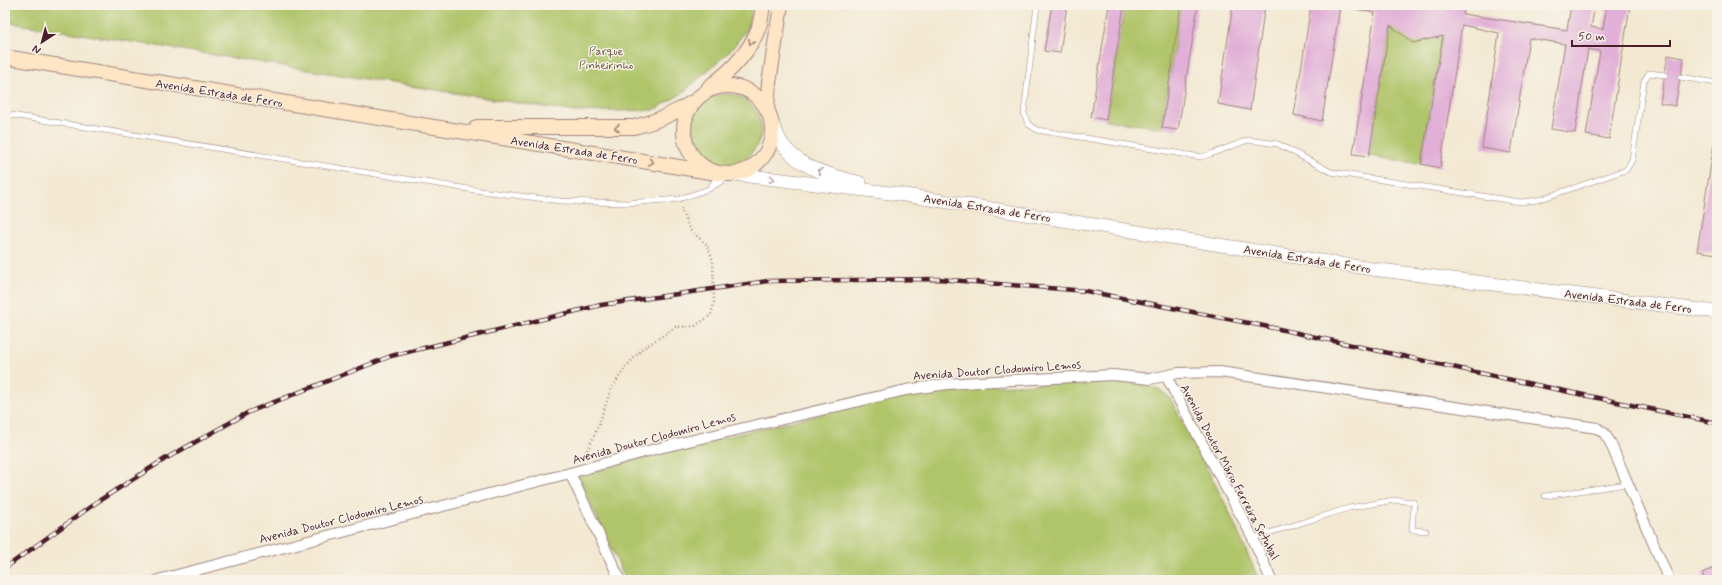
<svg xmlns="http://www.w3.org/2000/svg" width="1722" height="585" font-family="Mynerve,sans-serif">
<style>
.green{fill:#b0c56a;stroke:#7d724a}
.building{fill:#e1afd7}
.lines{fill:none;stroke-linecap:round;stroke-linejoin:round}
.service-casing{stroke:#9e847f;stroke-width:6}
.minor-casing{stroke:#9e847f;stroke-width:12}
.tertiary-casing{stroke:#9e847f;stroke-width:14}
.secondary-casing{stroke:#9e847f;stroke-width:16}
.path{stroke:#9e847f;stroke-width:2.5;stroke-dasharray:1 3;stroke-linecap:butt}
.service{stroke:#fff;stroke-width:5}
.minor{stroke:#fff;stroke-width:10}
.tertiary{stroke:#fff;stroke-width:13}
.secondary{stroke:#fde5c5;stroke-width:14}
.rail-casing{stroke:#4a1f2b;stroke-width:4.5}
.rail{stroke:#f7f3e8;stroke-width:3;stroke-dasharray:9;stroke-linecap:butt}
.oneway{stroke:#a48278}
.oneway2{stroke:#ae9aa0}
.labels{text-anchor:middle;stroke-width:3;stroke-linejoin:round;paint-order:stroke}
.park-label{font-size:12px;fill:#69513e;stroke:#f7f3e8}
.street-label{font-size:12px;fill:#4a1f2b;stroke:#f7f3e8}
</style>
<rect width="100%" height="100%" fill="#f7f3e8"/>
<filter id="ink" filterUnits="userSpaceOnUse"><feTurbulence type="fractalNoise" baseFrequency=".025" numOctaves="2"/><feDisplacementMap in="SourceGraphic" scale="8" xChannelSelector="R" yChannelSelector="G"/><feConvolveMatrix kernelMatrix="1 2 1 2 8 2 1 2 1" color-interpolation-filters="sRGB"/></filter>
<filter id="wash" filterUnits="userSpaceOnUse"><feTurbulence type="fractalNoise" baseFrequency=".012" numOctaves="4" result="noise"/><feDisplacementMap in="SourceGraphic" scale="16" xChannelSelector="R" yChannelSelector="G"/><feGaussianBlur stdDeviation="0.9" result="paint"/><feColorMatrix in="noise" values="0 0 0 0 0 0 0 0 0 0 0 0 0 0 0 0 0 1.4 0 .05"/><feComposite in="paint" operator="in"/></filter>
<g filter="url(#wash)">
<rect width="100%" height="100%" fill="#f3e9d3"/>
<g class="green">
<path d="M5,5H752L748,28L730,51L681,94L654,110L575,112L5,22Z"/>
<path d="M1124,5H1181L1162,128L1106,120Z"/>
<path d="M1390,25L1443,36L1421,164L1369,156Z"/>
<circle cx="726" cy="129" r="35"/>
<path d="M1084,382H1129L1159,389L1170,398L1227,507L1259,580H626L578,476L655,454L884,399L941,388Z"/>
</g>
<g id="blocks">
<g class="building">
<path d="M1052,5H1067L1060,53L1044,51Z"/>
<path d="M1109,5H1124L1106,120L1091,117Z"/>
<path d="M1181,5H1198L1178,130L1162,128Z"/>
<path d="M1233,5H1265L1250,110L1218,104Z"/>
<path d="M1311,5H1465L1463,14L1567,30L1571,5H1595L1591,27L1603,29L1607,5H1630L1609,139L1586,135L1600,51L1588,49L1575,133L1551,129L1565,44L1529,38L1511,153L1482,148L1499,33L1462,25L1440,168L1421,164L1443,36L1413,43L1390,25L1369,156L1353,154L1375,13L1340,6L1322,121L1294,115Z"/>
<path d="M1668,55L1684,58L1675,106L1660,103Z"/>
<path d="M1716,132H1717V254L1697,251Z"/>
<path d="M1717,567V580H1705L1702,573Z"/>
</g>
</g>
</g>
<g filter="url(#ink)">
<use href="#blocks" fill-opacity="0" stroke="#9e847f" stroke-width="1"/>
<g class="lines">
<defs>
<g id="service">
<path d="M1037,5L1024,113L1028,124L1037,130L1201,157L1211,154L1248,140L1278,144L1331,172L1520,202L1538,200L1626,170L1632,160L1644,81L1649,73L1665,75"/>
<path d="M1680,77L1717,83"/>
<path d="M5,114L481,191L561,201L627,203L679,199L709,189"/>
<path d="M716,174V179L709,189L733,174"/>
<path d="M1545,496L1627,484"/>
<path d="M1253,538L1349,508L1394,500L1414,502L1412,530L1426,531"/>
</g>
<g id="minor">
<path d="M1166,376L1253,538L1271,580"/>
<path d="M570,473L620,580"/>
<path d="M158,580L570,473L655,449L906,390L947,384L994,381L1113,375L1150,379L1178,373L1220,372L1597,428L1604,433L1610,442L1669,580"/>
</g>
<g id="tertiary">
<path d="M772,124C776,131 779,140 784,146C802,170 832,175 860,183"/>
<path d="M733,174L898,194L1372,269L1717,312"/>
</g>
<g id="secondary">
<path d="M5,57L716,173"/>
<circle cx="728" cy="130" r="44"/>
<path d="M709,87C730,72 750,52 759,27C761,20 762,12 763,5"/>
<path d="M767,107L769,83L781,5"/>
<path d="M477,127H634C655,122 672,115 691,103"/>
</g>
</defs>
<use href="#service" class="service-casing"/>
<use href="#minor" class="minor-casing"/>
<use href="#tertiary" class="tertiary-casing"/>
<use href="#secondary" class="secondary-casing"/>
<path class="path" d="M583,457L587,451L599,424L611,389L625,368L642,349L676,327L695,326L711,315L714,302L713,261L707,245L690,230L680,207"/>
<use href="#service" class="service"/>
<use href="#minor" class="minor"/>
<use href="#tertiary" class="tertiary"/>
<use href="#secondary" class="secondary"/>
<defs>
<path id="rail" d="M5,568L97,502L165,459L249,412L391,356L601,305L768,281L938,279L1086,291L1279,329L1498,377L1717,423"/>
</defs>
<use href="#rail" class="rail-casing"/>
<use href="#rail" class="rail"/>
</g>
<defs><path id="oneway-chevron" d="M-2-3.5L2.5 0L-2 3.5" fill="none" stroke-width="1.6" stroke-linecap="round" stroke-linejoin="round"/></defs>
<g class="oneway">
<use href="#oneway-chevron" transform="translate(751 42) rotate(119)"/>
<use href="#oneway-chevron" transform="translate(617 128) rotate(178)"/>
<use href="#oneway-chevron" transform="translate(651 162) rotate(9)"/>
</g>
<g class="oneway2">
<use href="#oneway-chevron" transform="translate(820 171) rotate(-158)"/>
<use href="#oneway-chevron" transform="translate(772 179) rotate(7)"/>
</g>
</g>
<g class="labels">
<g class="park-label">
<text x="606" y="55">Parque<tspan x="606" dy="14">Pinheirinho</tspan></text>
</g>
<g class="street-label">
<text transform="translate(219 93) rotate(9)" y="4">Avenida Estrada de Ferro</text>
<text transform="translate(574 150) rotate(9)" y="4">Avenida Estrada de Ferro</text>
<text transform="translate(987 208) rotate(9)" y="4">Avenida Estrada de Ferro</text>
<text transform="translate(1307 259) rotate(9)" y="4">Avenida Estrada de Ferro</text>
<text transform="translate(1628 301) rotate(7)" y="4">Avenida Estrada de Ferro</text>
<text transform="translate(997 370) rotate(-4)" y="4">Avenida Doutor Clodomiro Lemos</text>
<text transform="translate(654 438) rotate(-15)" y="4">Avenida Doutor Clodomiro Lemos</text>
<text transform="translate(1230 472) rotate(62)" y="4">Avenida Doutor Mário Ferreira Setubal</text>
<text transform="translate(341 519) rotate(-14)" y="4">Avenida Doutor Clodomiro Lemos</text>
</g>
</g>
<rect width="1722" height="585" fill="none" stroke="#f7f3e8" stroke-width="20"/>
<g transform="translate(42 42) rotate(216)" stroke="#f7f3e8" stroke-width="3" paint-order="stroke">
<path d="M0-3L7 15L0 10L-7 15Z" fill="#4a1f2b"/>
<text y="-6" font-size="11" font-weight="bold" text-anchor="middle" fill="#4a1f2b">N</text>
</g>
<path d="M1572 40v6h98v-6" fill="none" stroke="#4a1f2b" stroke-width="2"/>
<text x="1578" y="40" font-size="12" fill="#4a1f2b" stroke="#f7f3e8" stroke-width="3" paint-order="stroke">50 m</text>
</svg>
